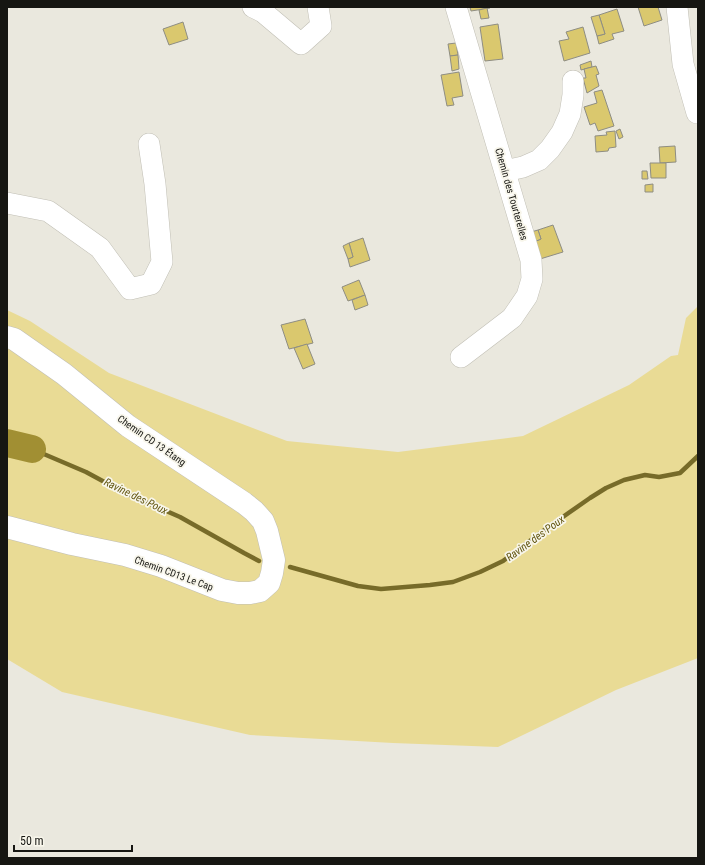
<svg xmlns="http://www.w3.org/2000/svg" width="705" height="865" font-family="'Roboto Condensed',sans-serif">
<style>
.green{fill:#e9db95}
.lines{fill:none;stroke-linecap:round;stroke-linejoin:round}
.stream{stroke:#776b29;stroke-width:4.5}
.river{stroke:#a18f33;stroke-width:28}
.building{fill:#dac86e;stroke:#8e8d83}
.minor-casing{stroke:#c1bfb5;stroke-width:22}
.major-casing{stroke:#c1bfb5;stroke-width:23}
.minor{stroke:#fff;stroke-width:21}
.major{stroke:#fff;stroke-width:22}
.labels{text-anchor:middle;stroke-width:3.5;stroke-linejoin:round;paint-order:stroke}
.street-label{font-size:10px;fill:#161612;stroke:#f8f6eb}
.water-label{font-size:11px;font-style:italic;fill:#635712;stroke:#f8f6eb}
</style>
<rect width="100%" height="100%" fill="#eae8de"/>
<path class="green" d="M698,306V658L616,690L498,747L393,743L250,735L62,692L7,659V310L30,321L109,373L287,441L398,452L523,436L629,385L671,356L678,355L686,318Z"/>
<g class="lines">
<g class="stream">
<path d="M32,449L86,472L123,492L180,517L244,553L259,561"/>
<path d="M290,567L358,586L381,589L430,585L453,582L480,572L503,561L547,528L590,498L606,488L624,480L645,475L659,477L680,473L698,456"/>
</g>
<path class="river" d="M7,443L32,449"/>
</g>
<g class="building">
<path d="M470,7H490V8L471,11Z"/>
<path d="M638,7H658L662,20L644,26Z"/>
<path d="M487,8L489,18L481,19L479,10Z"/>
<path d="M617,9L624,31L612,34L614,39L599,44L597,36L605,34L599,15Z"/>
<path d="M599,15L605,34L597,36L591,17Z"/>
<path d="M183,22L188,39L169,45L163,29Z"/>
<path d="M498,24L503,59L485,61L480,27Z"/>
<path d="M583,27L590,53L564,61L559,41L569,39L566,32Z"/>
<path d="M456,43L458,55L450,56L448,44Z"/>
<path d="M458,55L459,69L452,71L450,56Z"/>
<path d="M591,61L592,67L581,70L580,65Z"/>
<path d="M596,66L599,74L596,75L599,86L587,93L583,78H586L584,69Z"/>
<path d="M459,72L463,96L452,98L454,105L447,106L441,75Z"/>
<path d="M602,90L614,126L598,131L595,123L590,125L584,107L597,103L594,92Z"/>
<path d="M620,129L623,137L619,139L616,131Z"/>
<path d="M615,131L616,147L609,148L608,151L596,152L595,136L607,135L606,132Z"/>
<path d="M675,146L676,162L660,163L659,147Z"/>
<path d="M650,163H666V178H651Z"/>
<path d="M642,171H647L648,179H642Z"/>
<path d="M653,184V192H645V185Z"/>
<path d="M553,225L563,252L540,259L534,242L541,239L538,230Z"/>
<path d="M538,230L541,239L534,242L531,232Z"/>
<path d="M363,238L370,260L350,267L348,259L353,257L349,243Z"/>
<path d="M349,243L353,257L348,259L343,246Z"/>
<path d="M359,280L365,295L348,301L342,287Z"/>
<path d="M365,295L368,305L355,310L352,300Z"/>
<path d="M305,319L313,343L289,349L281,325Z"/>
<path d="M307,344L315,364L303,369L294,348Z"/>
</g>
<g class="lines">
<defs>
<g id="minor">
<path d="M253,7L263,12L301,44L321,26L318,7"/>
<path d="M456,7L531,260L532,279L527,296L512,318L461,357"/>
<path d="M677,7L683,64L697,113"/>
<path d="M505,171L523,167L539,160L550,149L562,132L570,114L573,95V81"/>
<path d="M7,203L48,211L100,248L130,289L151,284L162,262L155,184L149,144"/>
</g>
<path id="major" d="M7,337L14,339L64,374L128,426L244,503L254,511L263,521L267,531L274,560L272,573L269,583L260,591L250,593H238L222,590L161,566L125,555L72,544L7,527"/>
</defs>
<use href="#minor" class="minor-casing"/>
<use href="#major" class="major-casing"/>
<use href="#minor" class="minor"/>
<use href="#major" class="major"/>
</g>
<g class="labels">
<g class="street-label">
<text transform="translate(512 194) rotate(74)" y="4">Chemin des Tourterelles</text>
<text transform="translate(152 440) rotate(35)" y="4">Chemin CD 13 Étang</text>
<text transform="translate(174 573) rotate(20)" y="4">Chemin CD13 Le Cap</text>
</g>
<g class="water-label">
<text transform="translate(136 496) rotate(26)" y="4">Ravine des Poux</text>
<text transform="translate(535 538) rotate(-36)" y="4">Ravine des Poux</text>
</g>
</g>
<rect width="705" height="865" fill="none" stroke="#161612" stroke-width="16"/>
<path d="M14 845v6h118v-6" fill="none" stroke="#161612" stroke-width="2"/>
<text x="20" y="845" font-size="12" fill="#161612" stroke="#f8f6eb" stroke-width="3" paint-order="stroke">50 m</text>
</svg>
